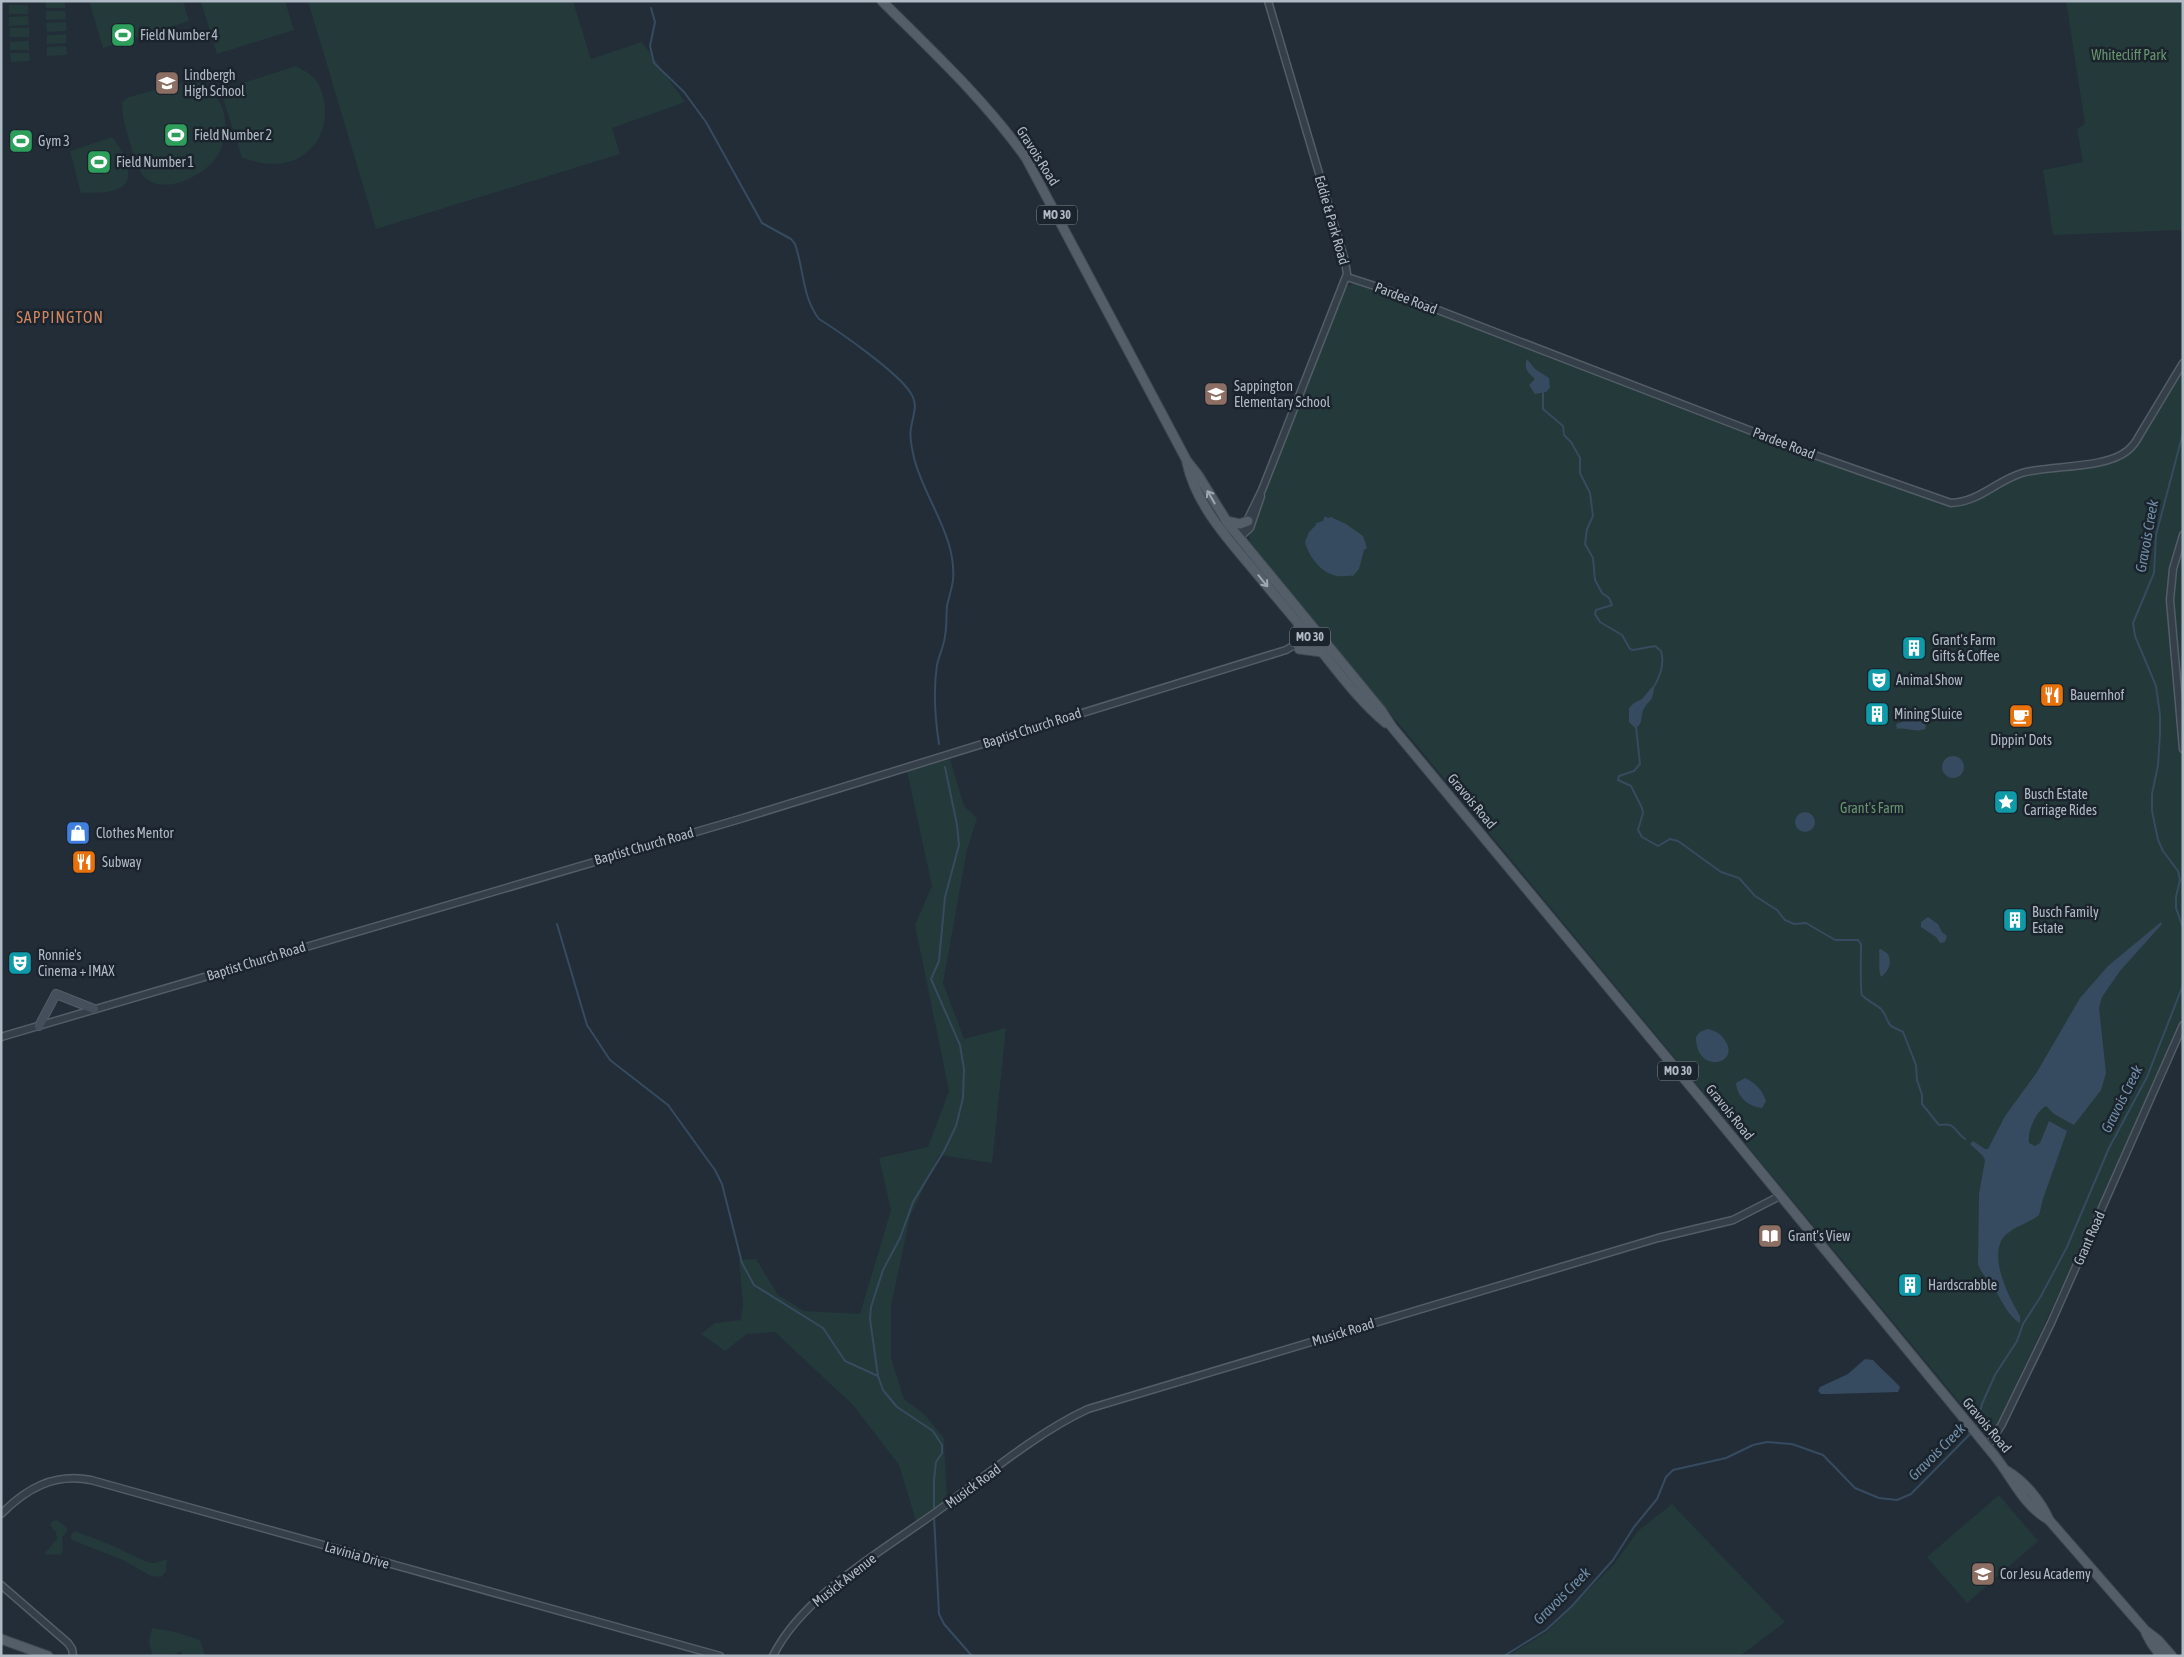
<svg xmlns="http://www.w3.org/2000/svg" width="2184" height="1657" font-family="'Asap Condensed',sans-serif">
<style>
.green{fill:#243939}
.water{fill:#364b5f}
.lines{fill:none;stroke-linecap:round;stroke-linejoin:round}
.stream{stroke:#364b5f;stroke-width:2}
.tertiary-casing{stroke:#535d66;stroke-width:9}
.secondary-casing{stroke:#535d66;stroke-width:10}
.primary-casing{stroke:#3f4852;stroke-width:11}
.tertiary{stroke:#353f49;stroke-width:6}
.secondary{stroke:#444f5b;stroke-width:8}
.primary{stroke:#535e69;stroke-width:9}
.oneway{stroke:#9da8b3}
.labels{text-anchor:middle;stroke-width:5;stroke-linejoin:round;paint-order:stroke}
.shield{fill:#1b242d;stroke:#838d97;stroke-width:1}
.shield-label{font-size:12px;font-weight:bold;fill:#b0bac5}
.poi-label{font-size:14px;fill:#b0bac5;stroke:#1b242d;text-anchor:start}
.park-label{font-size:14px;fill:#68956e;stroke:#1b242d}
.street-label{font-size:14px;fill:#b0bac5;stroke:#1b242d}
.water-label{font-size:15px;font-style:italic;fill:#718ea8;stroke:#1b242d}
.quarter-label{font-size:16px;letter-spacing:1px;fill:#cf8661;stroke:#1b242d}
</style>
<rect width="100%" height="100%" fill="#222d38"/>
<g class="green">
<rect x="46" y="1" width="19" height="7"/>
<path d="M89,1H183L189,21L103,48Z"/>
<path d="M285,1L294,30L217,54L201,2Z"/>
<path d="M308,1H573L591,59L642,42L685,102L612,128L620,154L376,229Z"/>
<path d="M2066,1H2183V245L2181,230L2053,235L2043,170L2083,162L2077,129L2085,124Z"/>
<path d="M28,5V14H9V5Z"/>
<path d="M46,11H65L66,19L46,20Z"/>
<path d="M28,16L29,25L9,26V17Z"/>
<path d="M66,22V31L47,32L46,23Z"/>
<rect x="10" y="28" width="19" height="9"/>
<path d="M66,34V43L47,44V35Z"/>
<path d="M29,41V50H10V42Z"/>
<path d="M66,46L67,55L47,56V47Z"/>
<path d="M10,53H29L30,61L11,62Z"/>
<path d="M296,66C301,69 308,72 312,76C318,81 321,89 323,96C331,126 316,157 284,163C269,166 256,162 242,158L222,95L224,89Z"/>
<path d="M196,79C207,88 219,96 223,110C228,125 225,146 216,158C204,175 168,194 148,180C137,173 134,154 130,143C126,129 122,116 122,102L129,97Z"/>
<path d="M112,137C121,147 139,179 120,188C109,194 93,192 81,193L70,151Z"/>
<path d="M1354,284L1363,285C1556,357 1747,435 1942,504C1976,512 1992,485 2022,476C2059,465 2105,475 2136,448L2183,370V1016L2087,1234L1995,1429L1991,1433L1984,1432L1251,545L1249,537L1343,291L1347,286Z"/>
<path d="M950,759L964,806L977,818L967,850L943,983L964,1039L1006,1028L992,1163L939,1155L910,1217L891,1306V1358L904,1399L924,1414L944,1438L947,1500L916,1521L899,1465L853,1405L775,1332L747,1334L725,1351L701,1334L715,1323L741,1320L743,1304L739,1260L756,1259L778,1295L804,1311L860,1314L891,1210L879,1158L928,1147L949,1091L915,925L932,886L907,771Z"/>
<path d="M1999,1495L2038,1541L1967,1603L1927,1557Z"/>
<path d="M1672,1504L1785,1622L1740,1656H1508L1548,1631L1615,1563L1638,1531Z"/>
<path d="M57,1520L67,1528V1531L62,1538L63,1552L60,1555L44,1554L57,1539L56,1533L50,1525L52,1521Z"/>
<path d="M75,1531L109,1544L147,1562L154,1563L167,1559L166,1571L161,1577L151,1576L123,1560L72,1540L70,1536Z"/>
<path d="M152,1628L175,1632L200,1640L205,1656H183L181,1651L171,1656H153L149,1643Z"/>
</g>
<g class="water">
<path d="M1527,359L1535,369L1549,378L1550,388L1546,392L1535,394L1529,385L1535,379C1529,373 1523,369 1527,359Z"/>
<path d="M1325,516L1328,518L1331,517L1346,524L1363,536L1367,548L1364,550L1359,569L1353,576C1348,575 1342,577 1337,576C1321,573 1309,557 1305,542L1309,532L1316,525V523L1323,521Z"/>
<path d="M1652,687L1654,690C1651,703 1651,698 1645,707C1639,715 1645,724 1635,728L1629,722V708L1634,703L1642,699Z"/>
<path d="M1918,715C1924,717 1928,723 1925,729C1916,733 1905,727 1897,729L1896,724C1905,722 1909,716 1918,715Z"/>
<circle cx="1953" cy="767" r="11"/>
<circle cx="1805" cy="822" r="10"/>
<path d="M1928,917L1938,924L1942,932L1947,936L1945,942L1940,943L1936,937L1921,927V922Z"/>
<path d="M2161,922L2162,924L2120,971L2102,997L2099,1008L2106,1073L2101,1090L2074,1125L2054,1114L2046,1106C2036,1111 2027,1132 2029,1143L2035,1146L2040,1143L2049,1121L2067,1131L2043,1199L2039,1215C2029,1223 2018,1225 2008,1233C1985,1250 2008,1296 2020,1316V1323C2006,1315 2001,1297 1991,1284C1986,1277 1981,1273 1978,1264L1979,1194L1985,1160L1982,1155L1970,1144L1973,1141L1985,1149H1988L2005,1116L2037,1072L2080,998L2108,966Z"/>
<path d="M1881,949L1888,954C1892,963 1889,971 1881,977C1878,970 1880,959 1879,950Z"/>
<path d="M1707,1029C1717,1031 1721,1034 1726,1042C1740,1064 1696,1075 1696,1037L1700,1032Z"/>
<path d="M1745,1078C1756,1083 1762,1090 1766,1101L1762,1108C1749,1107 1737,1097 1736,1083Z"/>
<path d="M1865,1359L1873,1360C1882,1370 1891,1377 1900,1387L1898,1392L1830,1394H1821L1818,1391L1820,1387L1848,1374Z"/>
</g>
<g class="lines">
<g class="stream">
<path d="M651,8L655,22L650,46L654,63L684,92L706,122L762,223L791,239L795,244C804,269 802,297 819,319C840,332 897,372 910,392C919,405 913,414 911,428C909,438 912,448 914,458C924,498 957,537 953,580C952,588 949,597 947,606C946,616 947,626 945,636C944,646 939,655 937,665C933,691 935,718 939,744"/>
<path d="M1543,393V409L1563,426L1564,435L1571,442L1580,458V473L1590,493L1593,516L1587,529L1585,544L1593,558L1595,580L1602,593L1609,598L1612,605L1596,610L1595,614L1600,622L1622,635L1630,649L1633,650L1655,646L1661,651C1665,664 1659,679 1652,690"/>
<path d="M2183,433L2156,535L2154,573L2133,623L2135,636L2156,686L2160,715V735L2158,765L2152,794V811L2158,840L2163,851L2178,871L2180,880L2176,897V908L2183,928"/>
<path d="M1636,726L1640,764L1634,771L1619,776L1618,780L1631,786L1642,808L1643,813L1638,830L1642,837L1658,846L1670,839L1678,841L1721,872L1739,878L1755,896L1777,910L1785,920L1794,924L1806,923L1835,940H1858L1861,944C1861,952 1860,991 1862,995C1867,1001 1876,1004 1881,1009C1887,1015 1886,1021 1891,1026L1903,1032L1905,1037L1916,1065L1917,1080L1922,1095V1104L1939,1125C1956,1122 1953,1130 1965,1139"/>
<path d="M557,924L587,1025L610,1060L668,1105L715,1170L722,1184L742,1263L754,1285L823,1328L845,1361L878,1376"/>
<path d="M1976,1428L1982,1404L1995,1375L2017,1341L2023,1324L2041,1296L2067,1247L2109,1148L2147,1077L2183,985"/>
<path d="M934,1511V1480L936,1462L942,1453V1445L933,1431L897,1407L883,1390L878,1376L870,1319L871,1307L883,1270L900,1238L913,1202L944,1151L956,1126L963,1098L964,1069L960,1045L931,979L939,961L945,897L959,845L957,825L945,767"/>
<path d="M934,1516L939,1614L944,1624L972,1656"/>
<path d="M1504,1656L1546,1630L1572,1606L1613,1560L1634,1527L1657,1499L1666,1477L1673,1470L1726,1458L1753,1445L1767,1442L1792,1444L1823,1455L1855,1488L1879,1498L1897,1500L1911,1494L1971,1433"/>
</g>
<defs>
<g id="tertiary">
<path d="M1347,277L1381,288L1806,452L1951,503C1979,502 1996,481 2022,473C2050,465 2105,469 2127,451C2132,447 2136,442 2139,436L2183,363"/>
<path d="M2183,535L2173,569L2170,600L2183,749"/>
<path d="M1228,539L1244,527L1262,490L1347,274L1345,261L1268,1"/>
<path d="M1238,539L1250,528L1261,496"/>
<path d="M1,1037L740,819L1286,650L1311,635"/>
<path d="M1987,1447L2002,1424L2051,1323L2183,1025"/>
<path d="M1,1514C27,1488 54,1473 91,1480L720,1656"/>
<path d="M1,1585L68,1643L72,1649L73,1656"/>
<path d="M773,1656C803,1594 889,1547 943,1507C988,1474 1038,1432 1088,1409L1658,1238L1733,1220L1780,1196"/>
</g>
<path id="secondary" d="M39,1026L56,994L94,1009"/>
<g id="primary">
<path d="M882,1C932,51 985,100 1026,158L1187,461L1198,475L1229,525L1381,710L1392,727L1706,1105L1994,1455C2012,1477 2023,1505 2049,1520"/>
<path d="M1187,463C1196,504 1227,538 1253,569C1272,592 1291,615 1310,637C1334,666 1357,699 1386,723"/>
<path d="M1226,521L1240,524L1248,521"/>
<path d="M1297,644L1300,634L1298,624"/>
<path d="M1299,649L1322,652"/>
<path d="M2007,1471C2024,1481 2041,1501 2049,1520L2145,1630L2158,1640L2172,1656"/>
<path d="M2146,1633L2152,1644L2161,1656"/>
<path d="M1,1639L48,1656"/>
</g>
</defs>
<use href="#tertiary" class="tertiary-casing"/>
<use href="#secondary" class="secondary-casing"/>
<use href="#primary" class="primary-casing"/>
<use href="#tertiary" class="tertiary"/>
<use href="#secondary" class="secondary"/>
<use href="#primary" class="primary"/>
</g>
<defs><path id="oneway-shaft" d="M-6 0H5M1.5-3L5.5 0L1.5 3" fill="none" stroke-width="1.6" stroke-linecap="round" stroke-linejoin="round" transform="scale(1.25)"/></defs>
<g class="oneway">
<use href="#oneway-shaft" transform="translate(1211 497) rotate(-120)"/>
<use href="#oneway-shaft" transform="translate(1263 581) rotate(51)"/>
</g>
<defs>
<symbol id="stadium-square" viewBox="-11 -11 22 22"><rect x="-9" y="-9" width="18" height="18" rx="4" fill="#2e9e5b" stroke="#1b242d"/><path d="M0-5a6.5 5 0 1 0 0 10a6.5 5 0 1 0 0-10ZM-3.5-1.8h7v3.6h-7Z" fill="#fff"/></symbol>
<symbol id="school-square" viewBox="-11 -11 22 22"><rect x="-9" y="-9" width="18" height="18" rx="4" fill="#8d6e63" stroke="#1b242d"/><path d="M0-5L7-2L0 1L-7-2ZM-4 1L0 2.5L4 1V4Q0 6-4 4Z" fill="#fff"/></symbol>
<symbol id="building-square" viewBox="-11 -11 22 22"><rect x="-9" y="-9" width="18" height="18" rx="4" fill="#0f9aa8" stroke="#1b242d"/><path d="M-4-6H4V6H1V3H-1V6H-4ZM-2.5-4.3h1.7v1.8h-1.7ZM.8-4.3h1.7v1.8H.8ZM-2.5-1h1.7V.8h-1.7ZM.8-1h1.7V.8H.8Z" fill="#fff"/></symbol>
<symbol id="theatre-square" viewBox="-11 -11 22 22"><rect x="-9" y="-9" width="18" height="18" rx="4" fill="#0f9aa8" stroke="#1b242d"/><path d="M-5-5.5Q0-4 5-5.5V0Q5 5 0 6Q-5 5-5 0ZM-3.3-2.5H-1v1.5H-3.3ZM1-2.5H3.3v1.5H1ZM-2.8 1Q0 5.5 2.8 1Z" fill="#fff"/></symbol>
<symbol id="restaurant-square" viewBox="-11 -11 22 22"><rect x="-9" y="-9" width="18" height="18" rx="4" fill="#e8710a" stroke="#1b242d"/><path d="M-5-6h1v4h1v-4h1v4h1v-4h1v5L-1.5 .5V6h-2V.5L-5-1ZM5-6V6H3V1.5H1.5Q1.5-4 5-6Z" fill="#fff"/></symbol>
<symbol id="cafe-square" viewBox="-11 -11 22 22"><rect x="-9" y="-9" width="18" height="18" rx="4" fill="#e8710a" stroke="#1b242d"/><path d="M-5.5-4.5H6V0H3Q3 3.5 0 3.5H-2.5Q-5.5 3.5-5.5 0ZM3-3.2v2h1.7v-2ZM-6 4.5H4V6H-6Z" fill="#fff"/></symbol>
<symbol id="sight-square" viewBox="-11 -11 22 22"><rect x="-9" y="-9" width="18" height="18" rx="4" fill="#0f9aa8" stroke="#1b242d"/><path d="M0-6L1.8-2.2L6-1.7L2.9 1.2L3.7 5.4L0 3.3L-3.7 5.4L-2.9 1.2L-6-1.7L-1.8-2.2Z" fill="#fff"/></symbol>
<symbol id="shop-square" viewBox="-11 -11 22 22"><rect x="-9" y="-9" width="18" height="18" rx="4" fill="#3f7fe0" stroke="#1b242d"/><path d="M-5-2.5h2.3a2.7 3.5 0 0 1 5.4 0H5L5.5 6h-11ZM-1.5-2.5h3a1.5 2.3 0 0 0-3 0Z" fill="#fff"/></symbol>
<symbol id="library-square" viewBox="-11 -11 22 22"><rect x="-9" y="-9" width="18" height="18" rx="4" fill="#8d6e63" stroke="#1b242d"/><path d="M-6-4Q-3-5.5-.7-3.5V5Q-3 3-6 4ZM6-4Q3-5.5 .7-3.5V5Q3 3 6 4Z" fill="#fff"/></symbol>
</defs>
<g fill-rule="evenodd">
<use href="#stadium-square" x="109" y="21" width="28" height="28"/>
<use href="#school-square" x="153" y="69" width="28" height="28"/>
<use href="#stadium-square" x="162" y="121" width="28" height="28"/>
<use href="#stadium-square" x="7" y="127" width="28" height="28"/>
<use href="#stadium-square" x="85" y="148" width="28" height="28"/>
<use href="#school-square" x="1202" y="380" width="28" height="28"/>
<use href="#building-square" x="1900" y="634" width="28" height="28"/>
<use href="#theatre-square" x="1865" y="666" width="28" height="28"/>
<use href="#restaurant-square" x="2038" y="681" width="28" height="28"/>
<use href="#building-square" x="1863" y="700" width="28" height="28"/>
<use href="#cafe-square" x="2007" y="702" width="28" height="28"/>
<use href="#sight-square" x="1992" y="788" width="28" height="28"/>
<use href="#shop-square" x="64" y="819" width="28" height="28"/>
<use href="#restaurant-square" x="70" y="848" width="28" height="28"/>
<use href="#building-square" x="2001" y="906" width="28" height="28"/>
<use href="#theatre-square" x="6" y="949" width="28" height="28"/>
<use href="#library-square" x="1756" y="1222" width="28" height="28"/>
<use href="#building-square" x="1896" y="1271" width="28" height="28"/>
<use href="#school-square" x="1969" y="1560" width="28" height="28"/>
</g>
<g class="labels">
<g class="shield">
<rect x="1037" y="205.5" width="40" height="19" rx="4"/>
<rect x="1290" y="627.5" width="40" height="19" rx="4"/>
<rect x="1658" y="1061.5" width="40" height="19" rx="4"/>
</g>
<g class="shield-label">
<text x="1057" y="219">MO 30</text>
<text x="1310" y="641">MO 30</text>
<text x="1678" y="1075">MO 30</text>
</g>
<g class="poi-label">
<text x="140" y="40">Field Number 4</text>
<text x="184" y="80">Lindbergh<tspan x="184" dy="16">High School</tspan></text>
<text x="194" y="140">Field Number 2</text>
<text x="38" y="146">Gym 3</text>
<text x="116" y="167">Field Number 1</text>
<text x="1234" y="391">Sappington<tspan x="1234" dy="16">Elementary School</tspan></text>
<text x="1932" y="645">Grant's Farm<tspan x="1932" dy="16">Gifts &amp; Coffee</tspan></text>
<text x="1896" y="685">Animal Show</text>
<text x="2070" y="700">Bauernhof</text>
<text x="1894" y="719">Mining Sluice</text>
<text x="2021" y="745" text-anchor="middle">Dippin' Dots</text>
<text x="2024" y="799">Busch Estate<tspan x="2024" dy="16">Carriage Rides</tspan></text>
<text x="96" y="838">Clothes Mentor</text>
<text x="102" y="867">Subway</text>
<text x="2032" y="917">Busch Family<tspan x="2032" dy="16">Estate</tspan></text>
<text x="38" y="960">Ronnie's<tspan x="38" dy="16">Cinema + IMAX</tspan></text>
<text x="1788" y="1241">Grant's View</text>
<text x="1928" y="1290">Hardscrabble</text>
<text x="2000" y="1579">Cor Jesu Academy</text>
</g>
<g class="park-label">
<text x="2129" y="60">Whitecliff Park</text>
<text x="1872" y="813">Grant's Farm</text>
</g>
<g class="street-label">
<text transform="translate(1038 156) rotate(58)" y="5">Gravois Road</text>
<text transform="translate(1332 220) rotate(74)" y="5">Eddie &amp; Park Road</text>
<text transform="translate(1406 298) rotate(21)" y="5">Pardee Road</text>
<text transform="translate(1784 443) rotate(21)" y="5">Pardee Road</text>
<text transform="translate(1032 728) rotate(-18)" y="5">Baptist Church Road</text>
<text transform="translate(1472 801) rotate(50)" y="5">Gravois Road</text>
<text transform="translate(644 846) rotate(-16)" y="5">Baptist Church Road</text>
<text transform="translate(256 961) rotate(-17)" y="5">Baptist Church Road</text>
<text transform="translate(1730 1112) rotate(51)" y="5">Gravois Road</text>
<text transform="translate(2089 1238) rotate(-66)" y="5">Grant Road</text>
<text transform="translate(1343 1332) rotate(-17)" y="5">Musick Road</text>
<text transform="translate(1987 1425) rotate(50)" y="5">Gravois Road</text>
<text transform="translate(973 1486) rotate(-36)" y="5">Musick Road</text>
<text transform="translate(357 1555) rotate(16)" y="5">Lavinia Drive</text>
<text transform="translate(844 1580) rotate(-38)" y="5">Musick Avenue</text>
</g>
<g class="water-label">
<text transform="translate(2147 536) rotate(-80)" y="5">Gravois Creek</text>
<text transform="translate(2122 1099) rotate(-63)" y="5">Gravois Creek</text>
<text transform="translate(1937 1452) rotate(-45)" y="5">Gravois Creek</text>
<text transform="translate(1562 1596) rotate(-45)" y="5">Gravois Creek</text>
</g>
<g class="quarter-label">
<text x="60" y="323">SAPPINGTON</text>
</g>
</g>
<rect width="2184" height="1657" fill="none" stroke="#b0bac5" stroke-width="5"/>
</svg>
